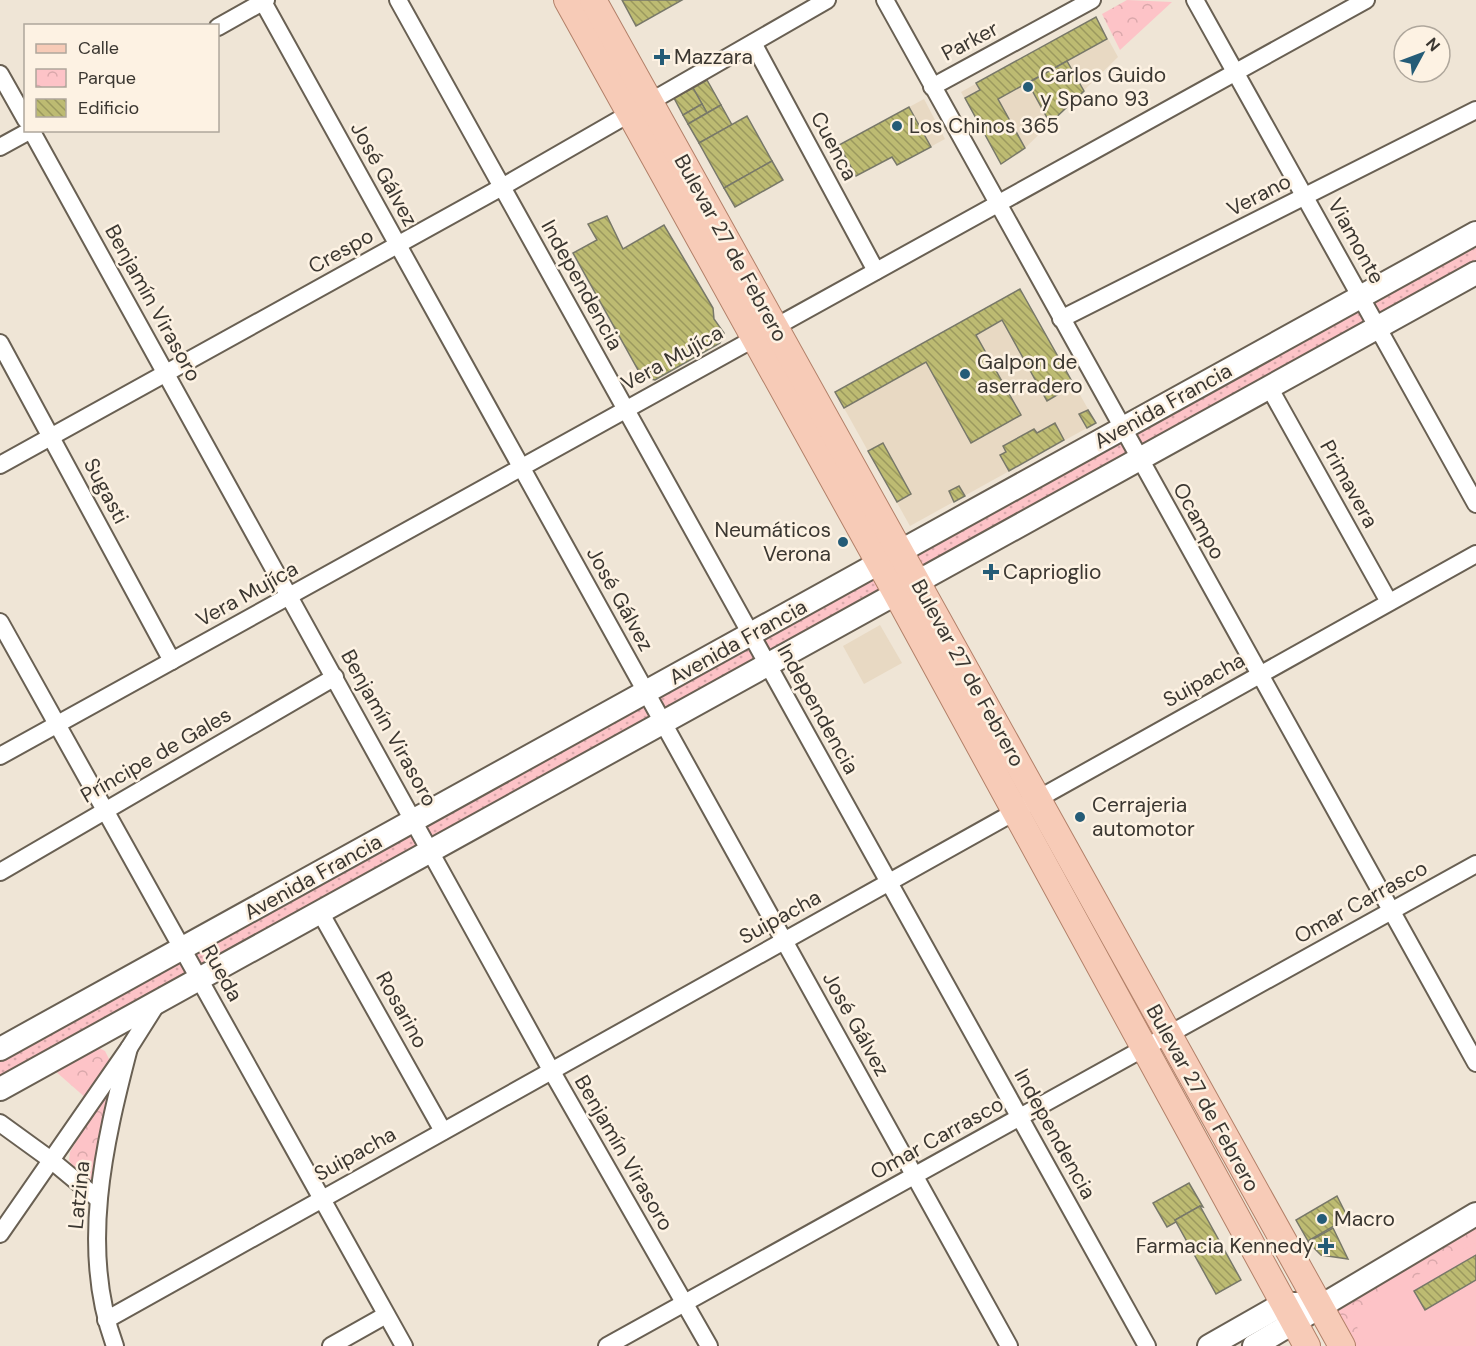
<svg xmlns="http://www.w3.org/2000/svg" width="1476" height="1346" font-family="'DM Sans',sans-serif">
<style>
.built{fill:#e8d9c3}
.grass{fill:url(#grass-dots)}
.park{fill:url(#park-crowns)}
.pitch{fill:#fdc3c7}
.building{fill:url(#building-back-hatch);stroke:#787869;stroke-width:1.5}
.lines{fill:none;stroke-linecap:round;stroke-linejoin:round}
.minor-casing{stroke:#696053;stroke-width:20}
.secondary-casing{stroke:#696053;stroke-width:26}
.primary-casing{stroke:#b28069;stroke-width:28}
.minor{stroke:#fff;stroke-width:16}
.secondary{stroke:#fff;stroke-width:22}
.primary{stroke:#f7cbb7;stroke-width:26}
.poi-dot{fill:#255c77;stroke:#fdf2e3;stroke-width:2}
.labels{text-anchor:middle;stroke-width:5;stroke-linejoin:round;paint-order:stroke}
.street-label{font-size:21px;fill:#3b3731;stroke:#fdf2e3}
.poi-label{font-size:21px;fill:#3b3731;stroke:#fdf2e3;text-anchor:start}
</style>
<defs>
<pattern id="grass-dots" width="8" height="8" patternUnits="userSpaceOnUse" patternTransform="scale(1.5)"><rect width="8" height="8" fill="#fdc3c7"/><path d="M2 2h.1M6 6h.1" fill="none" stroke="#daa8ab" stroke-width="1.8" stroke-linecap="round"/></pattern>
<pattern id="park-crowns" width="20" height="18" patternUnits="userSpaceOnUse" patternTransform="scale(1.5)"><rect width="20" height="18" fill="#fdc3c7"/><path d="M2 6a3 3 0 1 1 6 0M12 15a3 3 0 1 1 6 0" fill="none" stroke="#daa8ab"/></pattern>
<pattern id="building-back-hatch" width="6" height="6" patternUnits="userSpaceOnUse" patternTransform="scale(1.5)"><rect width="6" height="6" fill="#bdbb72"/><path d="M-1 5l2 2M0 0l6 6M5-1l2 2" fill="none" stroke="#9b995e"/></pattern>
</defs>
<rect width="100%" height="100%" fill="#efe5d6"/>
<g class="built">
<path d="M1096,17L1118,57L1020,153L1001,164L961,92Z"/>
<path d="M924,99L945,139L897,165L892,157L856,176L839,145Z"/>
<path d="M1020,289L1096,423L910,526L835,392Z"/>
<path d="M880,625L902,663L864,684L843,646Z"/>
</g>
<path class="grass" d="M1476,233V273L0,1089V1049Z"/>
<g class="park">
<path d="M1127,0L1172,2L1120,50L1102,14Z"/>
<path d="M97,1047L105,1051L110,1061L87,1099L54,1070Z"/>
<path d="M107,1096L110,1100L99,1138L94,1176L89,1180C79,1176 74,1170 69,1160L70,1152L101,1099Z"/>
<path d="M1476,1214V1346H1342L1319,1305Z"/>
</g>
<path class="pitch" d="M1476,1242V1346H1367L1354,1321L1355,1311Z"/>
<g class="building">
<path d="M622,0H682L636,26Z"/>
<path d="M1096,17L1107,39L998,99L1025,148L1001,164L965,98L980,90L976,83Z"/>
<path d="M1067,61L1084,91L1050,123L1028,83Z"/>
<path d="M707,80L721,105L707,113L693,88Z"/>
<path d="M693,88L702,104L683,115L674,98Z"/>
<path d="M702,104L707,113L688,124L683,115Z"/>
<path d="M721,105L732,125L699,143L688,124Z"/>
<path d="M909,107L931,147L897,165L892,157L856,176L839,145Z"/>
<path d="M747,116L772,161L724,188L699,143Z"/>
<path d="M772,161L783,180L735,207L724,188Z"/>
<path d="M607,216L623,249L664,225L713,308L714,319L724,333L720,343L655,380L642,377L573,253L597,240L588,224Z"/>
<path d="M1020,289L1074,385L1047,401L1002,320L976,335L1021,415L971,443L926,362L844,408L835,392Z"/>
<path d="M1088,410L1096,423L1087,428L1079,414Z"/>
<path d="M1055,423L1064,440L1009,471L1000,455L1006,452L1003,446L1034,429L1037,433Z"/>
<path d="M883,443L911,494L897,502L868,451Z"/>
<path d="M959,486L965,496L954,502L949,491Z"/>
<path d="M1189,1183L1203,1207L1200,1206L1175,1220L1176,1222L1167,1227L1153,1203Z"/>
<path d="M1337,1196L1348,1218L1308,1241L1296,1220Z"/>
<path d="M1200,1206L1241,1280L1216,1294L1175,1220Z"/>
<path d="M1333,1228L1348,1259L1321,1255L1308,1242Z"/>
<path d="M1476,1255V1280L1425,1310L1414,1291Z"/>
</g>
<g class="lines">
<defs>
<g id="minor">
<path d="M262,0L1009,1346"/>
<path d="M398,0L1147,1346"/>
<path d="M885,0L1476,1063"/>
<path d="M1195,0L1476,504"/>
<path d="M218,27L266,0"/>
<path d="M753,43L876,271"/>
<path d="M0,74L26,120"/>
<path d="M932,87L1092,0"/>
<path d="M31,130L551,1070L709,1346"/>
<path d="M0,147L31,130"/>
<path d="M1061,319L1476,110"/>
<path d="M0,343L172,661"/>
<path d="M1269,387L1389,602"/>
<path d="M0,465L502,187L827,0"/>
<path d="M0,622L404,1346"/>
<path d="M0,756L1366,0"/>
<path d="M0,872L335,677"/>
<path d="M320,912L443,1131"/>
<path d="M0,1123L51,1160L98,1199"/>
<path d="M0,1234L129,1048L158,1002"/>
<path d="M106,1320L1476,554"/>
<path d="M115,1346C79,1250 104,1144 129,1048"/>
<path d="M331,1346L386,1315"/>
<path d="M607,1346L1476,864"/>
</g>
<g id="secondary">
<path d="M0,1049L1476,233"/>
<path d="M0,1089L1476,273"/>
<path d="M1209,1346L1283,1304H1302"/>
<path d="M1254,1346L1476,1214"/>
</g>
<g id="primary">
<path d="M567,0L896,593L1307,1346"/>
<path d="M593,0L1342,1346"/>
</g>
</defs>
<use href="#minor" class="minor-casing"/>
<use href="#secondary" class="secondary-casing"/>
<use href="#primary" class="primary-casing"/>
<use href="#minor" class="minor"/>
<use href="#secondary" class="secondary"/>
<use href="#primary" class="primary"/>
</g>
<g class="poi-dot">
<path d="M659 48h6v6h6v6h-6v6h-6v-6h-6v-6h6z"/>
<circle cx="1028" cy="87" r="6"/>
<circle cx="897" cy="126" r="6"/>
<circle cx="965" cy="374" r="6"/>
<circle cx="843" cy="542" r="6"/>
<path d="M988 563h6v6h6v6h-6v6h-6v-6h-6v-6h6z"/>
<circle cx="1080" cy="817" r="6"/>
<circle cx="1322" cy="1219" r="6"/>
<path d="M1323 1237h6v6h6v6h-6v6h-6v-6h-6v-6h6z"/>
</g>
<g class="labels">
<g class="street-label">
<text transform="translate(970 41) rotate(-28)" y="7">Parker</text>
<text transform="translate(834 146) rotate(62)" y="7">Cuenca</text>
<text transform="translate(384 174) rotate(61)" y="7">José Gálvez</text>
<text transform="translate(1259 195) rotate(-27)" y="7">Verano</text>
<text transform="translate(1356 241) rotate(61)" y="7">Viamonte</text>
<text transform="translate(731 248) rotate(61)" y="7">Bulevar 27 de Febrero</text>
<text transform="translate(341 251) rotate(-29)" y="7">Crespo</text>
<text transform="translate(582 285) rotate(61)" y="7">Independencia</text>
<text transform="translate(153 303) rotate(61)" y="7">Benjamín Virasoro</text>
<text transform="translate(672 358) rotate(-29)" y="7">Vera Mujíca</text>
<text transform="translate(1163 406) rotate(-29)" y="7">Avenida Francia</text>
<text transform="translate(1349 484) rotate(61)" y="7">Primavera</text>
<text transform="translate(106 491) rotate(62)" y="7">Sugasti</text>
<text transform="translate(1199 521) rotate(61)" y="7">Ocampo</text>
<text transform="translate(247 594) rotate(-29)" y="7">Vera Mujíca</text>
<text transform="translate(620 599) rotate(61)" y="7">José Gálvez</text>
<text transform="translate(738 642) rotate(-29)" y="7">Avenida Francia</text>
<text transform="translate(968 673) rotate(61)" y="7">Bulevar 27 de Febrero</text>
<text transform="translate(1204 680) rotate(-29)" y="7">Suipacha</text>
<text transform="translate(818 709) rotate(61)" y="7">Independencia</text>
<text transform="translate(389 728) rotate(61)" y="7">Benjamín Virasoro</text>
<text transform="translate(156 755) rotate(-30)" y="7">Príncipe de Gales</text>
<text transform="translate(313 877) rotate(-29)" y="7">Avenida Francia</text>
<text transform="translate(1361 902) rotate(-29)" y="7">Omar Carrasco</text>
<text transform="translate(780 917) rotate(-29)" y="7">Suipacha</text>
<text transform="translate(222 973) rotate(61)" y="7">Rueda</text>
<text transform="translate(402 1010) rotate(61)" y="7">Rosarino</text>
<text transform="translate(856 1024) rotate(61)" y="7">José Gálvez</text>
<text transform="translate(1203 1098) rotate(61)" y="7">Bulevar 27 de Febrero</text>
<text transform="translate(1055 1134) rotate(61)" y="7">Independencia</text>
<text transform="translate(937 1138) rotate(-29)" y="7">Omar Carrasco</text>
<text transform="translate(624 1153) rotate(60)" y="7">Benjamín Virasoro</text>
<text transform="translate(355 1154) rotate(-29)" y="7">Suipacha</text>
<text transform="translate(79 1195) rotate(-84)" y="7">Latzina</text>
</g>
<g class="poi-label">
<text x="674" y="64">Mazzara</text>
<text x="1040" y="82">Carlos Guido<tspan x="1040" dy="24">y Spano 93</tspan></text>
<text x="909" y="133">Los Chinos 365</text>
<text x="977" y="369">Galpon de<tspan x="977" dy="24">aserradero</tspan></text>
<text x="831" y="537" text-anchor="end">Neumáticos<tspan x="831" dy="24">Verona</tspan></text>
<text x="1003" y="579">Caprioglio</text>
<text x="1092" y="812">Cerrajeria<tspan x="1092" dy="24">automotor</tspan></text>
<text x="1334" y="1226">Macro</text>
<text x="1314" y="1253" text-anchor="end">Farmacia Kennedy</text>
</g>
</g>
<rect x="24" y="24" width="195" height="108" fill="#fdf2e3" stroke="#afa79c" stroke-width="1.5"/>
<rect x="36" y="44" width="30" height="9" fill="#f7cbb7" stroke="#afa79c" stroke-width="1.5"/>
<text x="78" y="54" font-size="18" fill="#3b3731">Calle</text>
<rect x="36" y="69" width="30" height="18" fill="url(#park-crowns)" stroke="#afa79c" stroke-width="1.5"/>
<text x="78" y="84" font-size="18" fill="#3b3731">Parque</text>
<rect x="36" y="99" width="30" height="18" fill="url(#building-back-hatch)" stroke="#afa79c" stroke-width="1.5"/>
<text x="78" y="114" font-size="18" fill="#3b3731">Edificio</text>
<g transform="translate(1422 54) rotate(49)"><circle r="28" fill="#fdf2e3" stroke="#afa79c" stroke-width="1.5"/>
<path d="M0-4.5L10 22L0 15L-10 22Z" fill="#255c77"/>
<text y="-9" font-size="16" font-weight="bold" text-anchor="middle" fill="#3b3731">N</text>
</g>
</svg>
